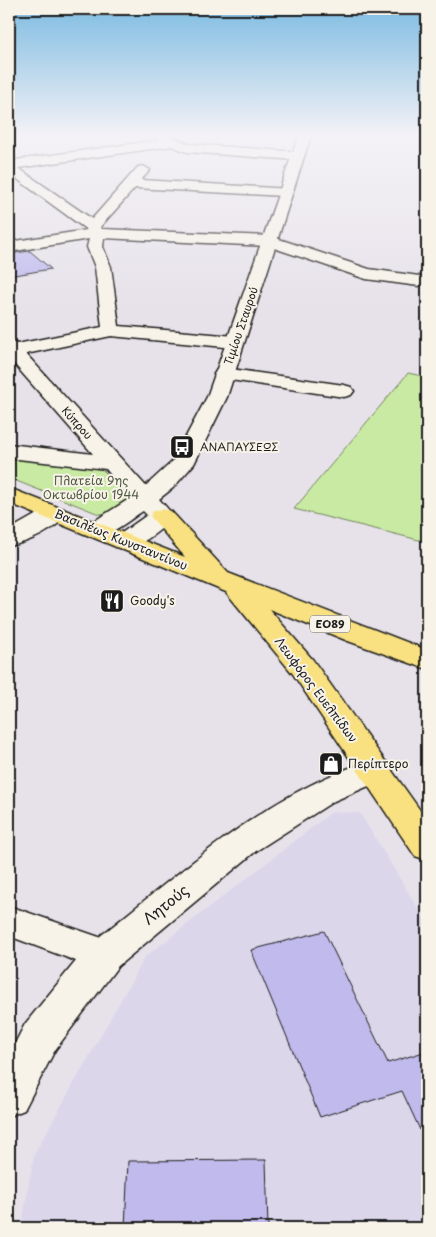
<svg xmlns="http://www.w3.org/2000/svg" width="436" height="1237" font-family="'Playpen Sans',sans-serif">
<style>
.built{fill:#dcd6eb}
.green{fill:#c9eaa3;stroke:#728360}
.building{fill:#c1bbed;stroke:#1c1c1c}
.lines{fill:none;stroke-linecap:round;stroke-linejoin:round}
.minor-casing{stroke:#1c1c1c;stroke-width:3}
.tertiary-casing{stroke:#1c1c1c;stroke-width:3}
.primary-casing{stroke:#1c1c1c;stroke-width:3}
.minor{fill:#f7f3e8;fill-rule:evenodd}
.tertiary{fill:#f7f3e8;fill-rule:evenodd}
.primary{fill:#f9e181;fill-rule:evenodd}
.labels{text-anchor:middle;stroke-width:4;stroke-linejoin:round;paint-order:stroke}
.far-street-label{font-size:11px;fill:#1c1c1c;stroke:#f7f3e8}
.far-poi-label{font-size:11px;fill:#1c1c1c;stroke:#f7f3e8;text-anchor:start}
.shield{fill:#f7f3e8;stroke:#5e5c59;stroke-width:1}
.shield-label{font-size:11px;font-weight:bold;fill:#1c1c1c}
.park-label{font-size:12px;fill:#505a44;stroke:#f7f3e8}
.street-label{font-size:12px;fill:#1c1c1c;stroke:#f7f3e8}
.poi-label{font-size:12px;fill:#1c1c1c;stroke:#f7f3e8;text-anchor:start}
.near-street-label{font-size:15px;fill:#1c1c1c;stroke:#f7f3e8}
</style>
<rect width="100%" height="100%" fill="#e7e2ea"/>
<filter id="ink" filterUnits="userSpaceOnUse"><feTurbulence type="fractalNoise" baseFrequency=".02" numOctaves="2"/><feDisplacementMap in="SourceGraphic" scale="10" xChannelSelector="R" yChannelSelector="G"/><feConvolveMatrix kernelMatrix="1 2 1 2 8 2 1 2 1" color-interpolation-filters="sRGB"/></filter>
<g filter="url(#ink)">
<path class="built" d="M332,812L360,813L427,923V1228H21L34,1154L145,957Z"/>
<g class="green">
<path d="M408,373L427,377V542L294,509Z"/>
<path d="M9,455L100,467L132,499L111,514H99L9,478Z"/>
</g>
<g class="building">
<path d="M30,251L51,269L9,276V254Z"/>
<path d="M324,931L388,1063L427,1051V1145L402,1091L320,1117L251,950Z"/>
<path d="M266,1160L268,1228H125L128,1161Z"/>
</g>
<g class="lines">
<defs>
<g id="minor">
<path d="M152,135H168L189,144L298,152L304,156L298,160L187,152L172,146L18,168L92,219L138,167L143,166L150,170L141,180L290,189L292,192L290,195L285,196L135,188L100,227L102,229L270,236L369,269L419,276L425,277L427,281L419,286L366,279L268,246L104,238L103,247L111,267L119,326L235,336L242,338L244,342L242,346L235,348L111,336L26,354L153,494L157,499L153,504C132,509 119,484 106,469L9,458V444L93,454L9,358V341L17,344L102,327L95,267L87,247L89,239L9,252V242L87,230L9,173V161L160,140Z"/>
<path d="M224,368L344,385L351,387L354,391L351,395L344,397L217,378L214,374L217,370Z"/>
<path d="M376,759L387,762L392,770L387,778L334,801L256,851L118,966L55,1050L24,1110L9,1116V1055L25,1024L76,961L9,936V906L99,937C184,870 270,790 376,759Z"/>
</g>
<g id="tertiary">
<path d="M299,135H311L227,397L194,464L173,488L159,499L174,516L171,521C155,533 137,552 116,547L112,542L116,537L147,515L143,511C127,521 108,540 88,535L85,530L88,525L137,494L173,461L207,397Z"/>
<path d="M55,507L64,509L67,514C56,530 27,543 9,546V530L46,509Z"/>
</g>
<path id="primary" d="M9,488L185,557L150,516L153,511L162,509L171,511L228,573L427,650V669L348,641L269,609L313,660L427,820V860L415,856L293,674L226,592L9,503Z"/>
</defs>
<use href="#minor" class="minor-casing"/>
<use href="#tertiary" class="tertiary-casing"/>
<use href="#primary" class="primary-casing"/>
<use href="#minor" class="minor"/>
<use href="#tertiary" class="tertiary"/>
<use href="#primary" class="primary"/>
</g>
</g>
<linearGradient id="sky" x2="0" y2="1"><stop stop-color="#7cbbe2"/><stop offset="0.44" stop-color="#f4f2f6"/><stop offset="1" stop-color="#f4f2f6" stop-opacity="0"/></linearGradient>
<rect width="436" height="308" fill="url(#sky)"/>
<defs>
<symbol id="bus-square" viewBox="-11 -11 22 22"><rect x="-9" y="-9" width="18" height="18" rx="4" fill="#1c1c1c" stroke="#f7f3e8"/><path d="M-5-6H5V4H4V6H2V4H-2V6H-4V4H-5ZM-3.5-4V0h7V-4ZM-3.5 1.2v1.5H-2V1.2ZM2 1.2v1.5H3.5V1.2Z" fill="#fff"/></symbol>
<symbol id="restaurant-square" viewBox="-11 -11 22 22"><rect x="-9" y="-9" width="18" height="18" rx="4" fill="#1c1c1c" stroke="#f7f3e8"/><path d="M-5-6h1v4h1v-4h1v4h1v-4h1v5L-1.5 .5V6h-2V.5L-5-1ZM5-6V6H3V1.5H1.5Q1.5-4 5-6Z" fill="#fff"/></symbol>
<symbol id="shop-square" viewBox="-11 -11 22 22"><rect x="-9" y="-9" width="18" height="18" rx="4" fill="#1c1c1c" stroke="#f7f3e8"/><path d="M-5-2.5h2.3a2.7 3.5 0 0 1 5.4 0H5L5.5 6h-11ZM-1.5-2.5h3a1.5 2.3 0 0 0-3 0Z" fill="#fff"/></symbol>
</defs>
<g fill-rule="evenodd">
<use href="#bus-square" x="168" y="433" width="28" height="28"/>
<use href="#restaurant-square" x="98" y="587" width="28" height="28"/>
<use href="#shop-square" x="317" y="750" width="28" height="28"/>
</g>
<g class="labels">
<g class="far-street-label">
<text transform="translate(241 326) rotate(-71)" y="4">Τιμίου Σταυρού</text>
<text transform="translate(77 423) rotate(48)" y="4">Κύπρου</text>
</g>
<g class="far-poi-label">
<text x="200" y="451">ΑΝΑΠΑΥΣΕΩΣ</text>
</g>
<rect class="shield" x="310" y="615.5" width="40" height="17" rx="4"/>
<g class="shield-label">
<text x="330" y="628">ΕΟ89</text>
</g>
<g class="park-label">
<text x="91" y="485">Πλατεία 9ης<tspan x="91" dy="14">Οκτωβρίου 1944</tspan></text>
</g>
<g class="street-label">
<text transform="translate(121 540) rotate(22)" y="4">Βασιλέως Κωνσταντίνου</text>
<text transform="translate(316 690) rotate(53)" y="4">Λεωφόρος Ευελπίδων</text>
</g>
<g class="poi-label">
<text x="130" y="605">Goody's</text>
<text x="348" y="768">Περίπτερο</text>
</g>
<g class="near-street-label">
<text transform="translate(166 905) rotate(-39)" y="5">Λητούς</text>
</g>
</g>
<rect width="436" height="1237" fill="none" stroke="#f7f3e8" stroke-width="30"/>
<rect x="15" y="15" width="406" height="1207" fill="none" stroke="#1c1c1c" stroke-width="2" filter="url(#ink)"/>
</svg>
